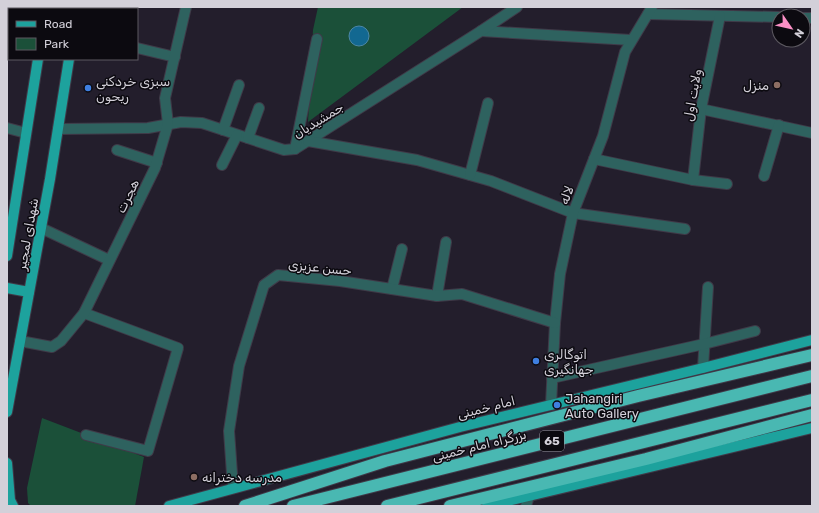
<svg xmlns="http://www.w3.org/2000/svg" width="819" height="513" font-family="Rubik,'Noto Naskh Arabic',sans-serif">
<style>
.green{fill:#1b5039}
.water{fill:#126891;stroke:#4c87a7}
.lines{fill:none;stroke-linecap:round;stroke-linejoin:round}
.minor-casing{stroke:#3f3a48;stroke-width:12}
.major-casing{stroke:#3f3a48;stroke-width:12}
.highway-casing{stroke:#3f3a48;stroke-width:14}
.minor{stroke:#2e625f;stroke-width:10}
.major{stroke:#1da29d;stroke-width:10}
.highway{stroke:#49b8b2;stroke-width:12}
.education-dot{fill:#8d6e63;stroke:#0c0a10;stroke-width:1.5}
.shop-dot{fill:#3f7fe0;stroke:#0c0a10;stroke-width:1.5}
.labels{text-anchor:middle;stroke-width:3;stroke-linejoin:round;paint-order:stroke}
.shield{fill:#0c0a10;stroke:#97959d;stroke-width:1}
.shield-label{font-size:12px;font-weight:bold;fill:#d3d0d9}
.poi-label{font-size:13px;fill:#d3d0d9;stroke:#0c0a10;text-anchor:start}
.street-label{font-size:13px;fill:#d3d0d9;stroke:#0c0a10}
</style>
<rect width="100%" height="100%" fill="#231e2c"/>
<g class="green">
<path d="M318,7H463L308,122L313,30Z"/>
<path d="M42,418L144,457L135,506H31L28,503L27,488Z"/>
</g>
<circle class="water" cx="359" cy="36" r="10"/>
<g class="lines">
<defs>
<g id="minor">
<path d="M648,14L779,17"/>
<path d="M803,18H812"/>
<path d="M481,31L631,40"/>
<path d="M137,48L175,57"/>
<path d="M701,109L812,133"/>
<path d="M7,128L26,133"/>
<path d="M58,129L148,128L181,122L202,123L284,150L295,149L481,31L517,7"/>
<path d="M223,130L239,85"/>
<path d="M248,138L259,108"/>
<path d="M308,141L417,160L491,181L573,213L685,229"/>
<path d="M295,149L317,39"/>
<path d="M117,150L157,163"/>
<path d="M594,159L693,180L727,184"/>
<path d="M222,165L237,135"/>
<path d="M470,175L488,103"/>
<path d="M764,176L779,125"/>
<path d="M693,180L701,109L720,16"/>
<path d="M41,228L109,260"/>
<path d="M392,289L402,249"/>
<path d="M437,296L446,242"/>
<path d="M84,313L178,348L148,451L86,435"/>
<path d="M20,341L52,347L61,341L84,313L155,168L168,124L165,98L186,7"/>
<path d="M703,368L708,287"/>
<path d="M552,378L704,344L755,331"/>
<path d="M551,405L555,323L560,274L573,213L603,136L625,52L652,7"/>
<path d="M233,488L229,431L239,366L264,285L278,275L340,281L437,296L462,294L555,323"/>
<path d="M526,506L529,496"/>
</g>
<g id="major">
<path d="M46,9V7"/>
<path d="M76,9L77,7"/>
<path d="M7,256L38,59"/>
<path d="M7,288L29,292"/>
<path d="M7,412L50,179L69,59"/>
<path d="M7,463L10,500L13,506"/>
<path d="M169,506L460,427L703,368L812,340"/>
<path d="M487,506L812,428"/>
</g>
<g id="highway">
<path d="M245,506L385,461L638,396L812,355"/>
<path d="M293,506L812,376"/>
<path d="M387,506L812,400"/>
<path d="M450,506L646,459L812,415"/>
</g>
</defs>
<use href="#minor" class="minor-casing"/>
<use href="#major" class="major-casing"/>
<use href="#highway" class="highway-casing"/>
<use href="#minor" class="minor"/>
<use href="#major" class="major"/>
<use href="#highway" class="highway"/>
</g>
<g class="education-dot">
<circle cx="777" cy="85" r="4"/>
<circle cx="194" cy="477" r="4"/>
</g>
<g class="shop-dot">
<circle cx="88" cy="88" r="4"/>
<circle cx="536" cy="361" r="4"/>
<circle cx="557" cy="405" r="4"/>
</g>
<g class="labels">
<rect class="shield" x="540" y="431" width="24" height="20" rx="3"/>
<g class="shield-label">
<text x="552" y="445">65</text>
</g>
<g class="poi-label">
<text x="96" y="86">سبزی خردکنی<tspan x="96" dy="15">ریحون</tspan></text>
<text x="769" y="90" text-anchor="end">منزل</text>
<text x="544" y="359">اتوگالری<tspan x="544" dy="15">جهانگیری</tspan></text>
<text x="565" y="403">Jahangiri<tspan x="565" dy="15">Auto Gallery</tspan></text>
<text x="202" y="482">مدرسه دخترانه</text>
</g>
<g class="street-label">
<text transform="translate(692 95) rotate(-80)" y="5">ولایت اول</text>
<text transform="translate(318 120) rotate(-32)" y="5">جمشیدیان</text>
<text transform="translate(566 195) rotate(-70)" y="5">لاله</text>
<text transform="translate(127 196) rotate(-64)" y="5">هجرت</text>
<text transform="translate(27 234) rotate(-80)" y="5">شهدای لمجیر</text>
<text transform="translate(320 267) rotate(6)" y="5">حسن عزیزی</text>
<text transform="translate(486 407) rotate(-14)" y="5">امام خمینی</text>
<text transform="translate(479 445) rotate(-14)" y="5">بزرگراه امام خمینی</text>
</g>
</g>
<rect width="819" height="513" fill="none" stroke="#d3d0d9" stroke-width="16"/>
<rect x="8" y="8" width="130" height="52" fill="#0c0a10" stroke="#5c5960"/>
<rect x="16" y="21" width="20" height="6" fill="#1da29d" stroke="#5c5960"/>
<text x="44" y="28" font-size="12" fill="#d3d0d9">Road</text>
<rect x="16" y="38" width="20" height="12" fill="#1b5039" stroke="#5c5960"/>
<text x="44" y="48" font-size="12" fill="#d3d0d9">Park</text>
<g transform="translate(791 28) rotate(124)"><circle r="19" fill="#0c0a10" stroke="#5c5960"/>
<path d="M0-3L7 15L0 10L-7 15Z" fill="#fb8fc5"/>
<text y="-6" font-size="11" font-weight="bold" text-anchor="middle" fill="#d3d0d9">N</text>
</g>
</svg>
